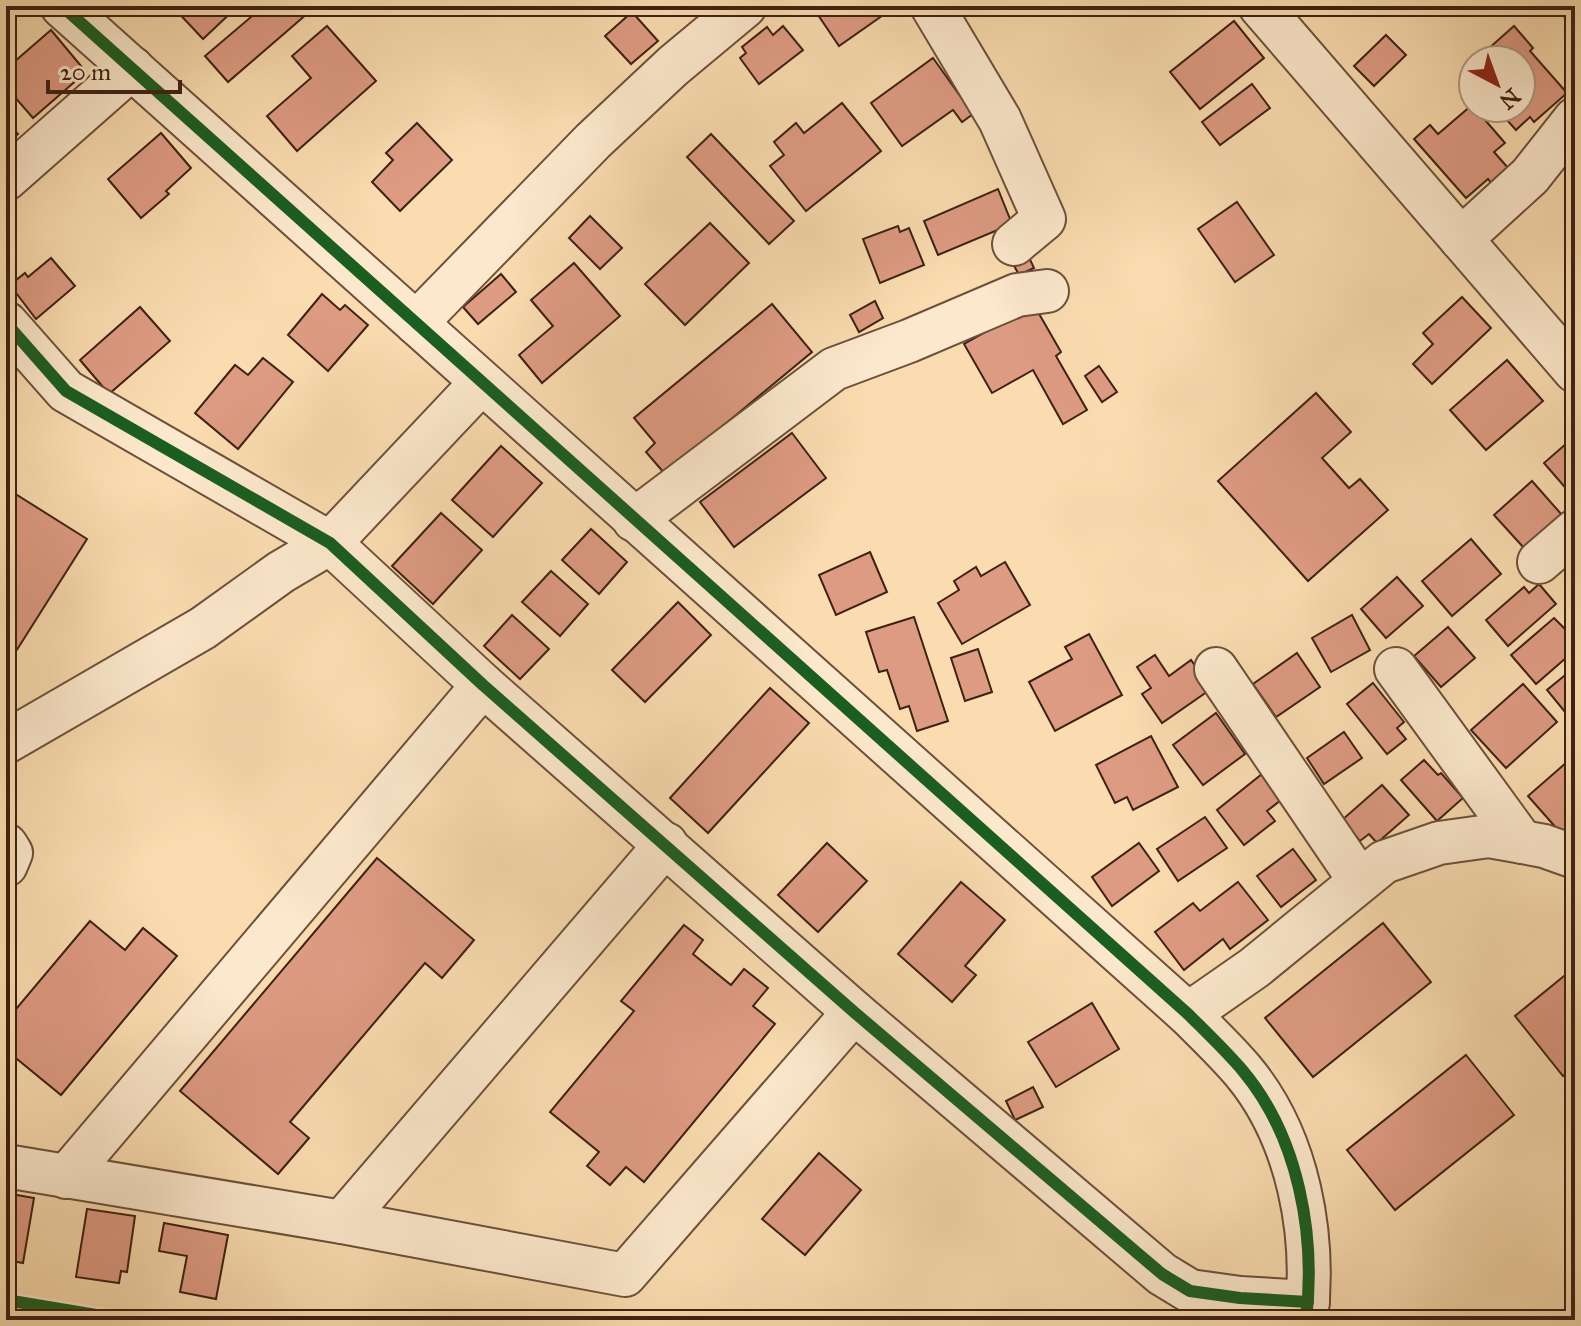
<svg xmlns="http://www.w3.org/2000/svg" width="1581" height="1326" font-family="'IM FELL Great Primer',serif">
<style>
.building{fill:#de9b83;stroke:#3d2113;stroke-width:2}
.lines{fill:none;stroke-linecap:round;stroke-linejoin:round}
.minor-casing{stroke:#6c503a;stroke-width:46}
.minor{stroke:#fce8cc;stroke-width:42}
.cycleway-casing{stroke:#fce8cc;stroke-width:17}
.cycleway{stroke:#1b5e20;stroke-width:12}
</style>
<rect width="100%" height="100%" fill="#fadcb0"/>
<filter id="stains"><feTurbulence type="fractalNoise" baseFrequency=".0025" numOctaves="4"/><feColorMatrix values="0 0 0 0 .2 0 0 0 0 .09 0 0 0 0 .02 0 0 0 .5 -.17"/></filter>
<radialGradient id="worn" r=".72"><stop offset=".6" stop-color="#630" stop-opacity="0"/><stop offset="1" stop-color="#630" stop-opacity=".3"/></radialGradient>
<g class="building">
<path d="M172,6H238L203,39Z"/>
<path d="M264,6L315,7L228,82L205,56Z"/>
<path d="M812,6H896L839,46Z"/>
<path d="M1552,6H1575V26Z"/>
<path d="M632,12L658,41L631,64L605,36Z"/>
<path d="M1234,21L1264,58L1200,109L1170,72Z"/>
<path d="M327,26L376,81L297,151L267,116L311,78L292,56Z"/>
<path d="M783,26L803,50L759,84L740,58L746,53L742,47L767,27L773,35Z"/>
<path d="M1514,26L1533,48L1530,51L1567,93L1534,122L1530,117L1516,130L1496,108H1521V60H1497L1488,49Z"/>
<path d="M51,30L86,72L33,118L6,87V69Z"/>
<path d="M1386,35L1406,55L1374,86L1354,66Z"/>
<path d="M933,58L973,114L962,122L953,110L902,146L871,103Z"/>
<path d="M1252,84L1270,108L1220,145L1202,122Z"/>
<path d="M842,103L881,151L806,211L770,166L784,155L774,142L796,123L804,133Z"/>
<path d="M1472,105L1505,143L1494,152L1509,169L1492,184L1488,179L1466,198L1414,139L1430,125L1438,134Z"/>
<path d="M6,121L18,134L6,145Z"/>
<path d="M417,123L452,160L400,211L372,182L393,160L386,153Z"/>
<path d="M161,133L191,168L166,191L169,194L141,218L108,179Z"/>
<path d="M711,134L794,221L769,244L687,157Z"/>
<path d="M998,189L1012,224L938,255L924,221Z"/>
<path d="M1237,202L1274,255L1235,282L1198,229Z"/>
<path d="M590,216L622,248L600,269L569,238Z"/>
<path d="M710,223L749,263L685,325L645,284Z"/>
<path d="M898,226L900,232L909,228L924,265L880,283L863,239Z"/>
<path d="M1027,253L1034,268L1019,275L1011,260Z"/>
<path d="M51,258L75,286L36,319L10,285L25,273L28,277Z"/>
<path d="M574,263L620,316L542,383L519,355L553,326L531,300Z"/>
<path d="M501,274L516,292L478,324L463,307Z"/>
<path d="M322,294L340,310L345,305L368,325L328,371L288,335Z"/>
<path d="M1462,297L1491,328L1432,384L1413,364L1433,344L1423,333Z"/>
<path d="M875,301L883,318L859,332L850,315Z"/>
<path d="M772,304L812,352L665,474L646,452L655,443L634,418Z"/>
<path d="M1034,305L1061,352L1056,356L1087,410L1063,424L1033,370L992,393L964,344Z"/>
<path d="M140,307L170,341L109,394L80,360Z"/>
<path d="M263,358L293,382L238,449L195,413L235,365L248,375Z"/>
<path d="M1507,360L1543,401L1486,450L1450,410Z"/>
<path d="M1099,366L1117,392L1102,402L1085,376Z"/>
<path d="M1316,393L1351,432L1322,458L1349,488L1360,479L1388,510L1308,581L1218,481Z"/>
<path d="M792,433L826,478L734,547L700,502Z"/>
<path d="M1575,436V488L1569,492L1544,463Z"/>
<path d="M501,446L542,483L493,537L452,500Z"/>
<path d="M1532,481L1562,515L1524,548L1494,515Z"/>
<path d="M6,488L87,539L6,667Z"/>
<path d="M441,513L482,550L433,604L392,566Z"/>
<path d="M591,529L627,562L599,594L562,560Z"/>
<path d="M1471,539L1501,574L1452,616L1422,581Z"/>
<path d="M870,552L887,592L836,615L819,575Z"/>
<path d="M1005,562L1030,605L962,644L938,603L959,590L954,581L976,567L981,576Z"/>
<path d="M551,571L588,604L560,636L522,602Z"/>
<path d="M1397,577L1423,606L1386,638L1361,609Z"/>
<path d="M1539,584L1556,604L1508,646L1486,620L1524,587L1529,593Z"/>
<path d="M678,602L711,635L645,702L612,670Z"/>
<path d="M512,615L549,649L520,679L484,646Z"/>
<path d="M1352,615L1370,650L1331,672L1312,638Z"/>
<path d="M914,617L948,721L917,731L909,706L900,709L887,670L879,672L866,632Z"/>
<path d="M1554,618L1564,628L1571,621L1575,626V650L1536,684L1511,655Z"/>
<path d="M1448,627L1475,658L1441,687L1414,656Z"/>
<path d="M1089,634L1122,695L1055,731L1029,682L1072,659L1065,647Z"/>
<path d="M978,649L992,692L965,701L951,658Z"/>
<path d="M1297,653L1320,687L1276,717L1253,684Z"/>
<path d="M1155,655L1169,676L1191,660L1211,689L1162,723L1142,694L1151,688L1137,667Z"/>
<path d="M1575,667V714L1570,718L1547,690Z"/>
<path d="M1373,683L1404,722L1397,728L1406,739L1387,754L1347,704Z"/>
<path d="M1523,684L1557,722L1506,768L1471,730Z"/>
<path d="M770,688L809,723L708,833L670,798Z"/>
<path d="M1216,713L1245,754L1203,785L1173,745Z"/>
<path d="M1344,732L1362,758L1324,784L1307,758Z"/>
<path d="M1151,736L1178,787L1133,810L1127,797L1115,803L1096,765Z"/>
<path d="M1575,755V831L1566,839L1528,796Z"/>
<path d="M1424,760L1438,775L1441,773L1463,798L1437,821L1401,780Z"/>
<path d="M1262,774L1281,800L1267,811L1275,821L1244,845L1217,810Z"/>
<path d="M1382,785L1409,815L1377,843L1369,834L1360,841L1342,820Z"/>
<path d="M1205,817L1227,848L1178,881L1157,849Z"/>
<path d="M827,843L867,881L818,932L778,895Z"/>
<path d="M1139,843L1159,871L1112,906L1092,877Z"/>
<path d="M1293,849L1316,880L1281,907L1257,876Z"/>
<path d="M377,858L474,940L442,978L425,963L290,1122L309,1138L278,1174L180,1091Z"/>
<path d="M961,882L1005,920L965,966L976,975L952,1002L898,954Z"/>
<path d="M1238,882L1268,920L1230,949L1223,939L1184,970L1155,932L1193,903L1200,911Z"/>
<path d="M90,921L125,950L143,928L177,956L61,1095L6,1050V1021Z"/>
<path d="M1383,923L1431,982L1313,1077L1265,1018Z"/>
<path d="M684,925L703,940L693,954L731,985L744,969L768,988L753,1006L775,1024L644,1182L626,1167L610,1185L587,1166L599,1152L550,1112L634,1011L621,1001Z"/>
<path d="M1575,967V1066L1563,1076L1515,1016Z"/>
<path d="M1092,1003L1119,1049L1056,1087L1028,1042Z"/>
<path d="M1466,1055L1514,1115L1395,1210L1347,1150Z"/>
<path d="M1033,1087L1043,1107L1015,1120L1006,1101Z"/>
<path d="M819,1153L861,1190L805,1255L762,1219Z"/>
<path d="M6,1193L34,1198L23,1263L6,1260Z"/>
<path d="M87,1209L135,1216L127,1272L121,1271L119,1283L76,1277Z"/>
<path d="M164,1223L228,1235L216,1299L180,1292L187,1256L159,1251Z"/>
</g>
<g class="lines">
<defs>
<g id="minor">
<path d="M62,6L1188,1014C1207,1033 1226,1051 1243,1071C1299,1138 1316,1236 1306,1320"/>
<path d="M932,6L1000,120L1044,219L1014,244"/>
<path d="M1260,6L1575,371"/>
<path d="M6,179L132,68"/>
<path d="M1461,239L1530,176L1575,119"/>
<path d="M6,323L66,391L330,543L483,685L854,1012L1162,1274L1190,1291L1240,1298L1308,1302"/>
<path d="M416,323L593,141L673,66L745,6"/>
<path d="M634,520L834,369L909,341L1017,295L1047,291"/>
<path d="M1539,562L1575,531"/>
<path d="M1216,669L1360,881"/>
<path d="M1396,669L1522,842"/>
<path d="M6,742L203,628L281,572L330,543L481,383"/>
<path d="M6,845L11,853L6,865"/>
<path d="M1188,1014L1254,968L1384,862L1439,843L1489,836L1544,846L1575,857"/>
<path d="M6,1166L342,1222L625,1275L854,1012"/>
<path d="M66,1177L483,685"/>
<path d="M342,1222L666,844"/>
</g>
</defs>
<use href="#minor" class="minor-casing"/>
<use href="#minor" class="minor"/>
<defs>
<g id="cycleway">
<path d="M62,6L1188,1014C1207,1033 1226,1051 1243,1071C1299,1138 1316,1236 1306,1320"/>
<path d="M6,323L66,391L330,543L483,685L854,1012L1162,1274L1190,1291L1240,1298L1308,1302"/>
<path d="M6,1300L126,1320"/>
</g>
</defs>
<use href="#cycleway" class="cycleway-casing"/>
<use href="#cycleway" class="cycleway"/>
</g>
<rect width="1581" height="1326" fill="none" stroke="#fadcb0" stroke-width="32"/>
<rect x="8" y="8" width="1565" height="1310" fill="none" stroke="#3d2113" stroke-width="4"/>
<rect x="16" y="16" width="1549" height="1294" fill="none" stroke="#3d2113" stroke-width="2"/>
<g transform="translate(1497 84) rotate(139)"><circle r="38" fill="#fce8cc" stroke="#b09882" stroke-width="2"/>
<path d="M0-6L14 30L0 20L-14 30Z" fill="#8f2418"/>
<text y="-12" font-size="22" font-weight="bold" text-anchor="middle" fill="#3d2113">N</text>
</g>
<path d="M48 80v12h132v-12" fill="none" stroke="#3d2113" stroke-width="4"/>
<text x="60" y="80" font-size="24" fill="#3d2113" stroke="#fce8cc" stroke-width="6" paint-order="stroke">20 m</text>
<rect width="100%" height="100%" filter="url(#stains)"/>
<rect width="100%" height="100%" fill="url(#worn)"/>
</svg>
